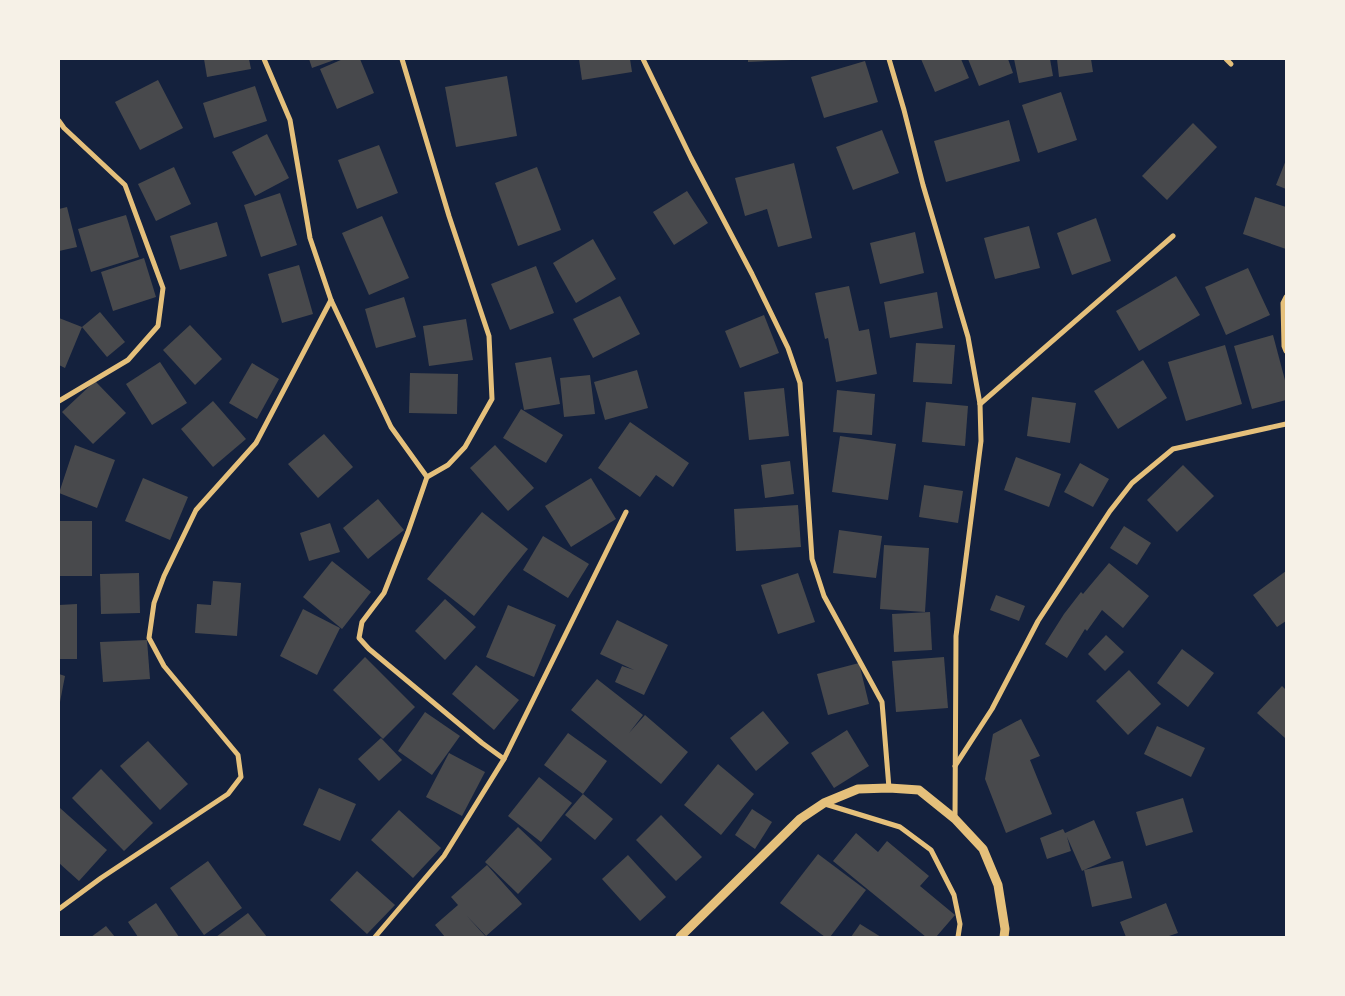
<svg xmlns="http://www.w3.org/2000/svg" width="1345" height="996" font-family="Karla,sans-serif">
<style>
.building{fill:#48494c}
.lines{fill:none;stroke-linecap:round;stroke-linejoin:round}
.minor{stroke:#e5c07b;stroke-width:5}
.tertiary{stroke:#e5c07b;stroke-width:9}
</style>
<rect width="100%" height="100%" fill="#14213d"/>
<g class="building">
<path d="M204,59H249L251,69L207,77Z"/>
<path d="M309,59H337L312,68Z"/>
<path d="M343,59H360L374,93L337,109L320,69Z"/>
<path d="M579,59H630L632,72L582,80Z"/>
<path d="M748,59H792V60L748,62Z"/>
<path d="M921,59H961L969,78L935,92Z"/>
<path d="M968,59H1008L1013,73L979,86Z"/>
<path d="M1014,59H1050L1053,76L1019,83Z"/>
<path d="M1057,59H1091L1093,72L1059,77Z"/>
<path d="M865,61L878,102L824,118L811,77Z"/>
<path d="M507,76L517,136L456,147L445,87Z"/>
<path d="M158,80L183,128L140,150L115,102Z"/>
<path d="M255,86L267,121L214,138L203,103Z"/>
<path d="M1061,92L1077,140L1038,153L1022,105Z"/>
<path d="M1009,120L1020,161L946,182L934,141Z"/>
<path d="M1193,123L1217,147L1167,200L1142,176Z"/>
<path d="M882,130L899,173L853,190L836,147Z"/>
<path d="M267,134L289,178L255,196L232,152Z"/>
<path d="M379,145L398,193L357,209L338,160Z"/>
<path d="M1286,160V189L1276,185Z"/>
<path d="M794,163L812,238L778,247L767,209L745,216L735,178Z"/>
<path d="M174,167L191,204L156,221L138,184Z"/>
<path d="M537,167L561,230L518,246L495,183Z"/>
<path d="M687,191L708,223L674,245L653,212Z"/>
<path d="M280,193L297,245L261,257L244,205Z"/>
<path d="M1255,197L1286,207V249L1243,234Z"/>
<path d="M67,207L77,247L59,251V209Z"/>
<path d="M126,215L139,257L91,272L78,229Z"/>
<path d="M382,216L409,278L369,295L342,233Z"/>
<path d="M1096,218L1111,261L1072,275L1057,233Z"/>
<path d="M217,222L227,256L180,270L170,236Z"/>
<path d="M1029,226L1040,268L995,279L984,238Z"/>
<path d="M915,232L924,273L880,284L870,243Z"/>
<path d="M593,239L616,279L576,303L553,263Z"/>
<path d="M144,258L156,297L113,311L101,272Z"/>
<path d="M299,265L313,314L282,323L268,274Z"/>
<path d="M536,266L554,313L510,330L491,284Z"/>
<path d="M1248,268L1270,315L1226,335L1205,287Z"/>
<path d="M1176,276L1200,315L1139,351L1116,311Z"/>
<path d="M849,286L859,331L869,329L877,374L836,382L828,338L825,339L815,293Z"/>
<path d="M937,292L943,328L890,338L884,302Z"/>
<path d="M620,296L640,334L593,358L573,319Z"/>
<path d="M404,297L416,337L376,348L365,309Z"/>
<path d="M100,312L125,342L107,357L82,327Z"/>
<path d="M764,315L779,353L740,368L725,331Z"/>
<path d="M59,318L82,327L65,368L59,365Z"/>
<path d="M466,319L473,360L429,366L423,326Z"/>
<path d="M190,325L222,359L195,385L163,350Z"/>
<path d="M1273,335L1286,384V400L1252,409L1234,346Z"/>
<path d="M916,343L955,345L952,384L913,382Z"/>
<path d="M1225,345L1242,404L1186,421L1168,362Z"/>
<path d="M551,357L560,404L524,410L515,363Z"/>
<path d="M1143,360L1167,398L1118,429L1094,391Z"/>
<path d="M160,362L187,403L152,425L126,384Z"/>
<path d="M252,363L279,379L257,419L229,403Z"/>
<path d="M637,370L648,408L605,420L594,382Z"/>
<path d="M410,373L458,374L457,414L409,413Z"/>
<path d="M590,375L595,414L564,417L560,378Z"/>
<path d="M95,381L126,413L93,444L62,412Z"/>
<path d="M784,388L789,436L749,440L744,392Z"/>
<path d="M837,390L875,394L872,435L833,432Z"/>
<path d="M1032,397L1076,403L1070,443L1027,436Z"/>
<path d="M213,401L246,439L213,467L181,429Z"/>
<path d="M926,402L968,406L965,446L922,442Z"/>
<path d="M521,409L563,435L546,463L503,438Z"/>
<path d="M630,422L689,463L673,487L656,475L640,497L598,468Z"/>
<path d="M324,434L353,467L318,498L288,464Z"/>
<path d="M840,436L896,444L888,500L832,492Z"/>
<path d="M75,445L115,460L97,508L59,493Z"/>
<path d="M495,445L534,488L508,511L470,468Z"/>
<path d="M1016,457L1061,474L1049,507L1004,490Z"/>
<path d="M790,461L794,494L765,498L761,465Z"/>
<path d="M1080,463L1109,479L1093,507L1064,492Z"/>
<path d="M1183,465L1214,496L1177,532L1147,500Z"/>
<path d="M143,478L188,497L170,540L125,521Z"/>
<path d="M591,478L616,519L571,547L545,506Z"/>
<path d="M924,485L963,491L958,523L919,517Z"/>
<path d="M378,499L404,530L368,559L343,528Z"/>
<path d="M798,505L801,547L736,551L734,509Z"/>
<path d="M482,512L528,549L474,616L427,579Z"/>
<rect x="59" y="521" width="33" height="55"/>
<path d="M330,523L340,552L309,561L300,533Z"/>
<path d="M1124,526L1151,543L1137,565L1110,548Z"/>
<path d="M839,530L882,536L876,578L833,573Z"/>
<path d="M543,536L589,564L568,598L523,570Z"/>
<path d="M884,545L929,548L925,612L880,609Z"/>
<path d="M332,561L371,592L342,629L303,597Z"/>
<path d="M1109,563L1149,596L1123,628L1102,610L1087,631L1085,629L1067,658L1045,644L1064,614L1081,592L1083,594Z"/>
<path d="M1286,571V621L1277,627L1253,595Z"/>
<path d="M139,573L140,613L101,614L100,574Z"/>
<path d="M798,573L815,622L778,634L761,585Z"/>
<path d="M213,581L241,583L237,636L195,633L197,604L211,605Z"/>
<path d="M996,595L1025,606L1019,621L990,610Z"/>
<path d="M445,599L476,627L445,660L415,631Z"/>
<path d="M77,604V659H59V605Z"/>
<path d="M508,605L556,625L534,677L486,657Z"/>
<path d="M303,609L340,628L317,675L280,656Z"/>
<path d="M930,612L932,650L894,652L892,614Z"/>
<path d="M617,620L668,645L644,695L615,682L622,666L634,670L600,654Z"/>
<path d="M1106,635L1124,652L1105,671L1088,654Z"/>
<path d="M147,640L150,679L103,682L100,642Z"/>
<path d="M1182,649L1214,673L1188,707L1157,683Z"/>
<path d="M365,657L415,707L383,739L333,690Z"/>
<path d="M944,657L948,708L896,712L892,661Z"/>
<path d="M859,663L869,704L828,715L817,674Z"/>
<path d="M476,665L519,700L494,730L452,694Z"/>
<path d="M1129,670L1161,704L1128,735L1096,701Z"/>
<path d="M59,674L65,676L60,702H59Z"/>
<path d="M597,679L643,715L629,733L645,715L688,752L661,784L571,710Z"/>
<path d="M1282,686L1286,690V736L1285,738L1257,713Z"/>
<path d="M763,711L789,743L756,771L730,738Z"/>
<path d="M425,712L460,736L432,775L398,751Z"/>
<path d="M1021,719L1040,756L1030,760L1052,814L1006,833L985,779L993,734Z"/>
<path d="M1157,726L1205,748L1191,777L1144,754Z"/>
<path d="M847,730L869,766L834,788L811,753Z"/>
<path d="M568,733L607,761L583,794L544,765Z"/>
<path d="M381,738L402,760L379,781L358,759Z"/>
<path d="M148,741L188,784L160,810L120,766Z"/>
<path d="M449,753L485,772L462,816L426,797Z"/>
<path d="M718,764L754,794L721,835L684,805Z"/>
<path d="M101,769L153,823L124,851L72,798Z"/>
<path d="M539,777L572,803L541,842L508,816Z"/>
<path d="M319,788L356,804L340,841L303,825Z"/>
<path d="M583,794L613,819L595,840L565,815Z"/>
<path d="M1183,798L1193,832L1146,846L1136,812Z"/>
<path d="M60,808L107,850L79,881L59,863Z"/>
<path d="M752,809L772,822L755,849L735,835Z"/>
<path d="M399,810L441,848L413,878L371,840Z"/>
<path d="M661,815L702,857L676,881L636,840Z"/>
<path d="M1094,820L1111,858L1084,870L1123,861L1132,898L1092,907L1084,870L1082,871L1067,837L1071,851L1047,859L1040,838L1063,829L1065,833Z"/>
<path d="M518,827L552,859L518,894L485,862Z"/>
<path d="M856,833L878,852L887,841L929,876L920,886L955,915L936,937H926L833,861Z"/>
<path d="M818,854L866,890L830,937H825L780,903Z"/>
<path d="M628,855L666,897L640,921L602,879Z"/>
<path d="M208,861L242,908L204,935L170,888Z"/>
<path d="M487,865L522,904L486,936L466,915L486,937H445L435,925L458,905L451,897Z"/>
<path d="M357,871L395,905L367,934L330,900Z"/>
<path d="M156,903L179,937H138L128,922Z"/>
<path d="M1166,903L1178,933L1166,937H1126L1120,922Z"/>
<path d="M248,913L267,937H216Z"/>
<path d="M860,924L881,937H851Z"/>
<path d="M106,926L115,937H91Z"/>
</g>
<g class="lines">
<g class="minor">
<path d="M264,59L290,120L310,238L331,300L391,427L427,477"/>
<path d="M402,59L449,216L489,336L492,399L465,447L448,465L427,477L408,532L384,593L362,622L359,638L369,649L482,743L504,759"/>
<path d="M643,59L691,158L752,274L788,348L800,383L812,559L824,596L882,702L889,788"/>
<path d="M889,59L904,110L923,185L968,337L980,404L981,441L956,636L955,819"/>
<path d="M1226,59L1231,64"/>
<path d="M59,121L64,128L125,185L163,288L158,326L128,360L59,401"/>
<path d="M1286,297L1283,303L1284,346L1286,351"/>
<path d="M980,404L1173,236"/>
<path d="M955,766L992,709L1038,621L1110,511L1132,483L1173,449L1286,424"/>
<path d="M825,804L900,827L931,850L954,895L960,924L958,937"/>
<path d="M59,909L101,878L228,794L241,777L238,755L164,666L149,638L154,603L164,576L196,510L256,443L331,300"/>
<path d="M375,937L444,856L504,759L626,512"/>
</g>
<path class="tertiary" d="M680,937L800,819L824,803L858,789L889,788L919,790L955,819L983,849L998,885L1005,929L1004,937"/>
</g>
<rect width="1345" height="996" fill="none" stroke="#f6f1e7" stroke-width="120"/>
</svg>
